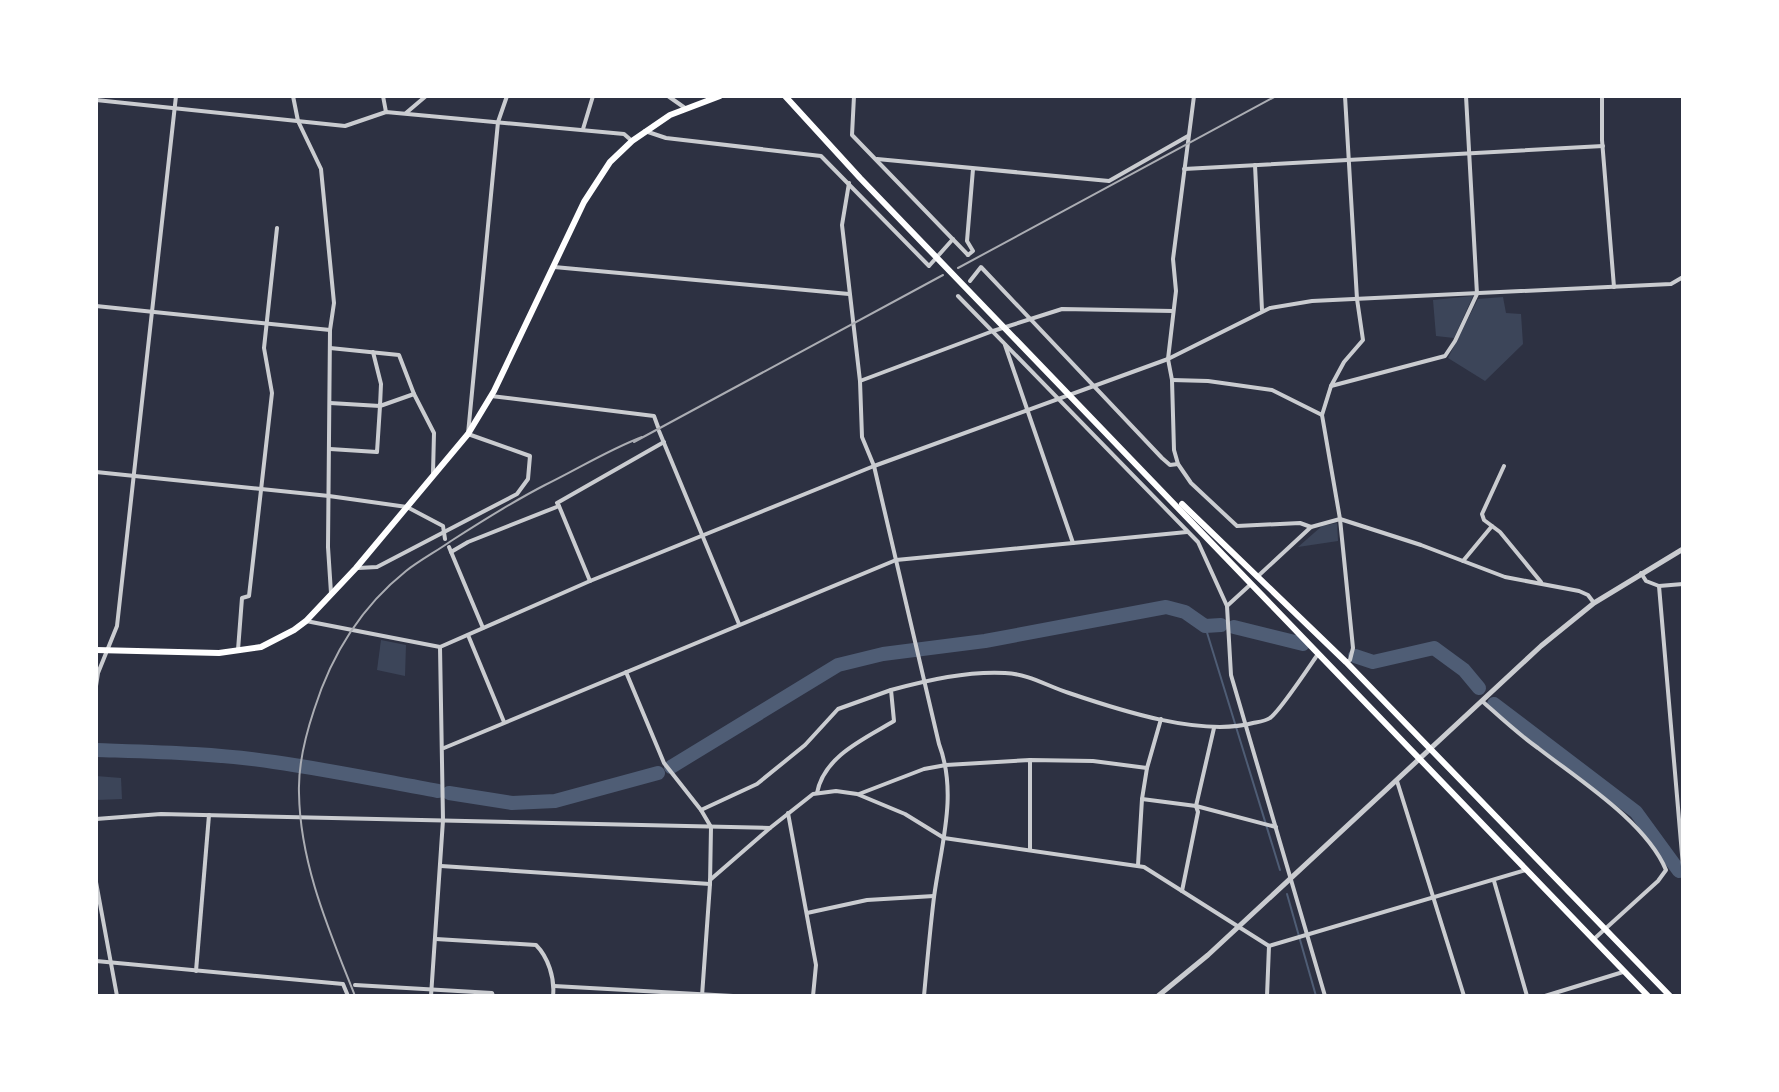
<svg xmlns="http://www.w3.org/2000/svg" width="1779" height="1092" font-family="'Alegreya Sans',sans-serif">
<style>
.green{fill:#3c4559}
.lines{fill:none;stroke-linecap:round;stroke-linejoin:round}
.stream{stroke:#4f5d75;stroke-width:2}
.river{stroke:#4f5d75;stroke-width:14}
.minor{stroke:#caccd0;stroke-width:4}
.tertiary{stroke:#caccd0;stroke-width:5}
.secondary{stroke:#fff;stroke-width:6}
.primary{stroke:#fff;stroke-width:6}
.rail{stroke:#abadb3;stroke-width:2}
</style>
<rect width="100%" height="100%" fill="#2d3142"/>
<g class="green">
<path d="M1473,296L1454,338L1436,336L1433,300Z"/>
<path d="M1503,297L1506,313L1521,314L1523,344L1485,381L1448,358L1478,299Z"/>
<path d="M1337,523L1338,541L1298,547L1322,526Z"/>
<path d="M381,640L406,645L405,676L377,670Z"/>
<path d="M96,776L121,778L122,799L96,800Z"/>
</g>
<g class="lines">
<g class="stream">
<path d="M1205,626L1280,870"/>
<path d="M1287,894L1316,996"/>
</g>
<g class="river">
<path d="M1234,627L1303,644"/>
<path d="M1355,656L1373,662L1434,648L1464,670L1479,688"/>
<path d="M1494,704L1636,812L1679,871"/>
<path d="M96,750C156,752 215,753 274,762C330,770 383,781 438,791"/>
<path d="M671,767L838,665L883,654L985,641L1166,607L1185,612L1205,626L1221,625"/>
<path d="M449,793L512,803L555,801L658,773"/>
</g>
<g class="minor">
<path d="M293,96L298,121L321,169L334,303L330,330L328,547L331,593"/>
<path d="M383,96L386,112"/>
<path d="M668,96L685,108"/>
<path d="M854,96L852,135L968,255"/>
<path d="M1194,96L1173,259L1176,291L1168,359L1172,380L1174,450L1178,464L1191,483L1237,526L1300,523L1311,527L1340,519L1421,545L1505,577L1579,591L1588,595L1594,603"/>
<path d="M1345,96L1357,299L1363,340L1344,362L1331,386L1322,415L1340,519L1353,648L1350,660L1346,662"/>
<path d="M1602,96V140L1614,287"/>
<path d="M96,100L345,126L386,112L624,134L632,141"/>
<path d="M406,113L426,96"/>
<path d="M583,129L593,96"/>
<path d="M645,131L666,138L821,156L929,266L953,239"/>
<path d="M877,159L1109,181L1188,136"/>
<path d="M1255,165L1262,310"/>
<path d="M1184,169L1603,146"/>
<path d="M849,183L842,225L860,381L862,437L874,466L939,744C958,794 941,845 934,897C930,930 927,963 924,996"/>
<path d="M968,255L973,251L967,241L973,169"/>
<path d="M554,267L849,294"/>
<path d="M970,281L981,267L1162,458L1170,465L1178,464"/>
<path d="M958,296L1198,542L1227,606L1231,675L1325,996"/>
<path d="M96,306L330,330"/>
<path d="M1005,345L1073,543"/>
<path d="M330,348L399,355L414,394L434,433L433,473"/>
<path d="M1172,380L1208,381L1272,390L1322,415"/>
<path d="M860,381L993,331L1062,309L1173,311"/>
<path d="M1331,386L1445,356L1455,341L1477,294L1466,96"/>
<path d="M491,396L654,416L658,427"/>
<path d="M330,403L380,406L381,384L373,352"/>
<path d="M659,431L739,624"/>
<path d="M330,449L377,452L380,406L414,394"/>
<path d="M1504,466L1482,514L1484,520L1500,532L1541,582"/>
<path d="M96,472L329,496L407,507L443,526L445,539"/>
<path d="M559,506L590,581"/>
<path d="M449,547L483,628"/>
<path d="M451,552L468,542L559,506L557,503L664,442"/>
<path d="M1463,561L1492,526"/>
<path d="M358,568L377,567L517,494L528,479L530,456L468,434L498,122L507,96"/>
<path d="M1641,573L1646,581L1659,586L1683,584"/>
<path d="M1257,577L1311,527"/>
<path d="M1659,586L1683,866"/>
<path d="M1227,606L1251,584"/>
<path d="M306,621L440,647L590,581L874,466L1168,359L1270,308L1312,301L1671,284L1683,277"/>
<path d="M468,635L504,722"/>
<path d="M238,650L242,598L249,596L272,393L264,348L277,228"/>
<path d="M626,672L664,763L701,810L711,827L710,884L702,996"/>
<path d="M96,686L98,673L117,626L176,96"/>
<path d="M1482,701C1500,717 1518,734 1538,748C1579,780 1646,822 1666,870L1658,881L1594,939"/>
<path d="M444,748L896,560L1187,532"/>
<path d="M1030,760V849"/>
<path d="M1397,781L1464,996"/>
<path d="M817,793C824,756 864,739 894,721L891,690C928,680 967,671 1005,673C1029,674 1047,686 1069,693C1119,710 1201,737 1253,723C1258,722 1266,721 1270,718C1280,711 1309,667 1318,654"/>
<path d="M859,794L924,769L946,765L1030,760L1093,761L1147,768"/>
<path d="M1142,799L1196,806L1276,827"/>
<path d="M701,810L757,784L805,745L838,709L891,690"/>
<path d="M788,813L816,965L813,996"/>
<path d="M96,819L161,814L770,828L813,794L836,791L857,794L905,814L944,838L1144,867L1269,946L1526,870"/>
<path d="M1138,865L1142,799L1147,768L1161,719"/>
<path d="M441,866L710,884"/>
<path d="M710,880L770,828"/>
<path d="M1494,881L1527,996"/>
<path d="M96,882L117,996"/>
<path d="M1182,891L1198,812L1196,806L1214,728"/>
<path d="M807,913L867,900L934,896"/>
<path d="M436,939L536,945C548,957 555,978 553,996"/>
<path d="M96,961L343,984L348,996"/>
<path d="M196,971L209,815"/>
<path d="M355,985L492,993L493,996"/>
<path d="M554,986L733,996"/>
<path d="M431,996L443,820L440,647"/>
<path d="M1267,996L1269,946"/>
<path d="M1545,996L1623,972"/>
</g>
<path class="tertiary" d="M1158,996L1208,955L1541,646L1594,603L1683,549"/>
<g class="secondary">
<path d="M785,96L860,178L1648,996"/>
<path d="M1182,504L1346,662L1670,996"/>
</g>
<path class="primary" d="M96,650L219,653L261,647L294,630L306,621L356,568L468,434L494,391L584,202L610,162L632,141L670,115L720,96"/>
<g class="rail">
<path d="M958,268L1276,96"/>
<path d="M634,442L943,275"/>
<path d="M355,996C329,930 300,864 299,793C298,765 305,737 314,710C331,656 361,607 406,571C420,560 437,551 451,541C482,521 512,502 545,485C578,469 608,450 642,437"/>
</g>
</g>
<rect width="1779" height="1092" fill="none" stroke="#ffffff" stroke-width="196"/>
</svg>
